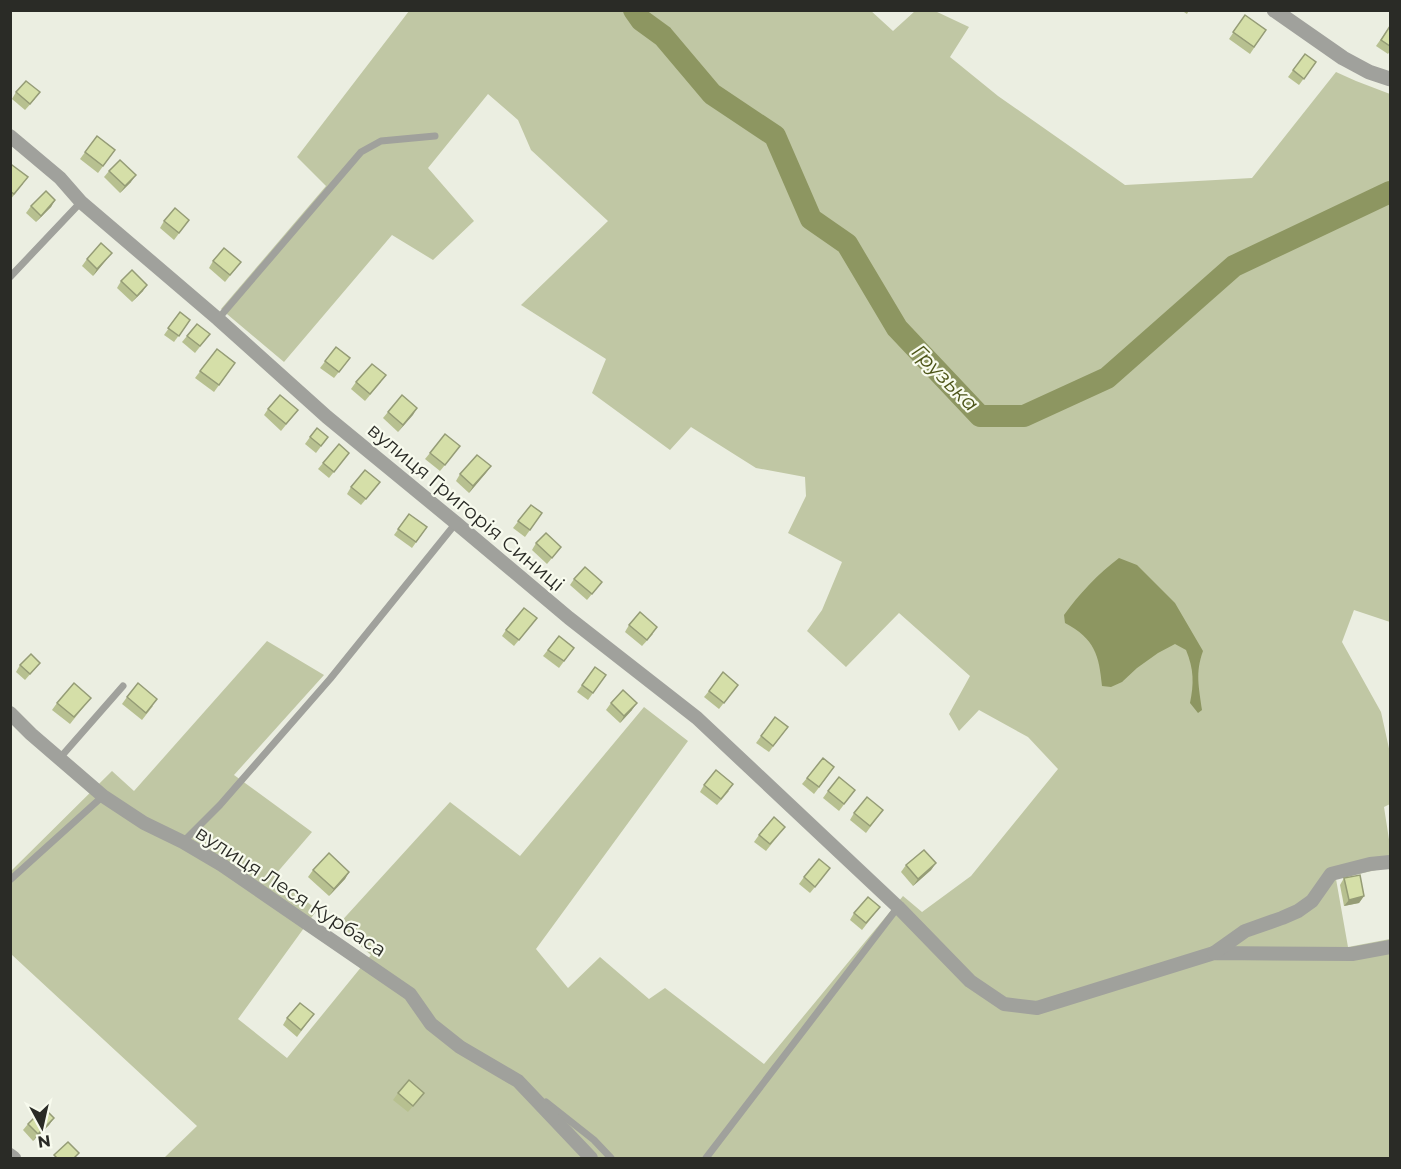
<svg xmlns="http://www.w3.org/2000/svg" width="1401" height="1169" font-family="Montserrat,sans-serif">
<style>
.green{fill:#c0c7a4}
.water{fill:#8d9661}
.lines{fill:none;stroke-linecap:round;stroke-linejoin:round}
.river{stroke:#8d9661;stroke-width:22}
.service{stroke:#a0a19c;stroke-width:7}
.minor{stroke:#a0a19c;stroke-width:14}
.tertiary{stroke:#a0a19c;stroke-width:15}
.wall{fill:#b7c090}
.shaded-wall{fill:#959c76}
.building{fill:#d5dfa8;stroke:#959c76;stroke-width:1.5}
.labels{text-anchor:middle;stroke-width:4.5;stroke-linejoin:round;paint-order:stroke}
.street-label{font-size:20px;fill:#2a2b26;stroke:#f8fbee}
.water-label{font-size:21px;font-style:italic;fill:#4c5418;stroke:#f8fbee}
</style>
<rect width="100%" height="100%" fill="#ebeee1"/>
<path class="green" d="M870,10L893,31L915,11H935L969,27L950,57L998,96L1125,185L1252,178L1336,72L1356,81L1390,94V622L1354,610L1342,642L1381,712L1390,753V804L1384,807L1390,846V867L1336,879L1348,947L1390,939V1158H164L197,1126L11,954L10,872L112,771L134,791L267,641L324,675L234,775L312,832L275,875L317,910L238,1019L287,1058L371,955L337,926L450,802L520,856L644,707L688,741L536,949L568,988L600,957L649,999L665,988L764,1064L903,896L922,912L971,876L1058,769L1028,737L979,710L959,731L949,714L970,676L899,613L846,667L807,631L822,610L842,562L788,533L806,496L805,477L756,468L691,427L670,450L592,393L606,359L521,305L608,221L531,150L518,120L488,94L428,168L474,221L433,260L392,235L284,362L221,309L326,186L297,157L409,11Z"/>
<path class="water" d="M1119,558L1137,565L1175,603L1203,651C1195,673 1199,687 1202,710L1198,713L1190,703C1194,684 1194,669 1186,650L1175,644L1158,653L1137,668L1122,682L1111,687L1102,686C1099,655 1095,639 1065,623L1064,615C1079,594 1099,573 1119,558Z"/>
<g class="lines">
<path class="river" d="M634,10L641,20L663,36L712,94L775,136L811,219L847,244L897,328L980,416H1024L1107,378L1234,266L1390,192"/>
<g class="service">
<path d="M10,277L81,202"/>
<path d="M218,319L361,152L381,141L435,136"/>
<path d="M59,759L123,686"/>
<path d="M183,842L220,805L330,679L456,523"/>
<path d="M10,880L103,796"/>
<path d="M546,1102L594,1140L611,1158"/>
<path d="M706,1158L898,907"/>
</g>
<g class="minor">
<path d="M10,136L60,178L81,202L218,319L327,417L456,523L569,618L697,718L898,907L970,981L1004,1004L1037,1008L1214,953L1352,954L1390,947"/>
<path d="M10,713L31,734L103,796L144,823L183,842L222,865L410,994L431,1024L460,1047L518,1081L591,1158"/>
<path d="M1214,953L1245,931L1282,918L1298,911L1312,901L1331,874L1370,864L1390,862"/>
<path d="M10,1155L14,1158"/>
</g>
<path class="tertiary" d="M1274,10L1343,58L1369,72L1390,79"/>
</g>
<g class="wall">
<path d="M1181,10H1189L1187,14Z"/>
<path d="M1245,15L1266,30L1250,54L1229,39Z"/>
<path d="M1390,26V51L1388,54L1376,46Z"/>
<path d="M1305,54L1316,62L1299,85L1288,77Z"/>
<path d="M16,92L35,99L25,110L12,99Z"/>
<path d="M97,136L115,150L98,173L80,159Z"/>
<path d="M10,167L23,184L10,200Z"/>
<path d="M109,171L131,182L120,193L104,177Z"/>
<path d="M55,200L51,207L36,222L26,213L31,206Z"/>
<path d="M189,220L174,240L160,228L164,221Z"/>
<path d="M87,259H107L93,276L82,266Z"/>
<path d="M213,261L241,262L225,282L209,268Z"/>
<path d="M121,281L143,291L132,302L117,288Z"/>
<path d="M180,312L190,320L174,342L164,335Z"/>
<path d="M210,334L195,353L182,342L187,336Z"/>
<path d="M336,347L350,358L334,378L320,368Z"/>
<path d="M217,349L235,363L214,392L195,378Z"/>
<path d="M356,382H381L365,401L351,389Z"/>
<path d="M417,408L398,432L383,418L388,412Z"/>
<path d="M268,409L298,410L281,431L264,415Z"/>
<path d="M310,437H328L316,453L305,444Z"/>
<path d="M349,453L329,478L318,469L323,463Z"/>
<path d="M430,453H455L440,471L425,459Z"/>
<path d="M491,466L469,493L456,481L460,474Z"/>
<path d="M351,487L375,488L361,505L347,494Z"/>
<path d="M531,505L542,513L525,537L513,528Z"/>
<path d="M409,514L427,527L412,548L394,535Z"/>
<path d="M536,543L561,547L547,564L532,550Z"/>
<path d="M574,579L602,582L587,600L570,585Z"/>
<path d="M537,618L514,646L502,636L506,630Z"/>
<path d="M629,625L653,634L642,646L625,632Z"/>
<path d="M559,636L574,648L559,668L543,656Z"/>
<path d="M40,663L25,680L16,672L20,665Z"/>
<path d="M595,667L606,675L588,700L577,692Z"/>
<path d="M738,685L719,709L704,697L709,691Z"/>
<path d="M127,697L153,706L142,720L122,704Z"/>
<path d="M57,703L86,704L70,724L52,710Z"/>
<path d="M611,703L632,710L620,723L606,710Z"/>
<path d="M775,717L788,727L769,752L756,743Z"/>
<path d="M830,773L814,794L802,784L807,778Z"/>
<path d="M704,785L729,791L717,805L700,792Z"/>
<path d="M855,790L839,811L823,798L828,791Z"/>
<path d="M883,810L866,833L850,820L854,813Z"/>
<path d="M785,827L766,851L754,842L759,835Z"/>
<path d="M936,863L931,870L913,886L901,872L906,865Z"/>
<path d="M313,870L349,872L345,879L329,896L308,877Z"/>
<path d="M825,875L810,893L799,884L804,877Z"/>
<path d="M1344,878L1364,896L1359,903L1344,906L1340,885Z"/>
<path d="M880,907L862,930L850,920L854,913Z"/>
<path d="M314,1014L297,1037L283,1025L287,1018Z"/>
<path d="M398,1093H424L408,1112L393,1100Z"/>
<path d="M54,1118L49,1125L33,1141L23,1130L28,1124Z"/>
</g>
<g class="shaded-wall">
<path d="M136,175L131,182L120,193L125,186Z"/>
<path d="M55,200L51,207L36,222L41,216Z"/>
<path d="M112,253L107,259L93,276L97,269Z"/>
<path d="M147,285L143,291L132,302L137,296Z"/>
<path d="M417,408L413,415L398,432L403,425Z"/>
<path d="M491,466L486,473L469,493L473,486Z"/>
<path d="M637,703L632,710L620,723L624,716Z"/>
<path d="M936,863L931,870L913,886L918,879Z"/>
<path d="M349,872L345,879L329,896L334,889Z"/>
<path d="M1364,896L1359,903L1344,906L1349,900Z"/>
<path d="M54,1118L49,1125L33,1141L38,1134Z"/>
</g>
<g class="building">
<path d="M1245,15L1266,30L1254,47L1233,32Z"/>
<path d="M1390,26V46L1381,40Z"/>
<path d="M1305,54L1316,62L1304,79L1293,70Z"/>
<path d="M26,81L40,92L30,104L16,92Z"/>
<path d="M97,136L115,150L103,166L85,152Z"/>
<path d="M120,160L136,175L125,186L109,171Z"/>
<path d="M12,165L28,177L14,194L10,191V167Z"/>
<path d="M46,191L55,200L41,216L31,206Z"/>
<path d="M175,208L189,220L179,233L164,221Z"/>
<path d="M101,243L112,253L97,269L87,259Z"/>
<path d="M224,248L241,262L230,275L213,261Z"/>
<path d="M132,270L147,285L137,296L121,281Z"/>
<path d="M180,312L190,320L179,336L168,328Z"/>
<path d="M197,324L210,334L200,346L187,336Z"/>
<path d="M336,347L350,358L339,372L325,361Z"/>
<path d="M217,349L235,363L219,385L200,371Z"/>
<path d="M372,364L386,375L370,394L356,382Z"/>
<path d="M280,395L298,410L286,424L268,409Z"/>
<path d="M402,395L417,408L403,425L388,412Z"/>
<path d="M317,428L328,437L321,446L310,437Z"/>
<path d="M445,434L460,446L445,465L430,453Z"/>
<path d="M339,444L349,453L334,472L323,463Z"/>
<path d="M477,455L491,466L473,486L460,474Z"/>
<path d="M365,470L380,482L366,499L351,487Z"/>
<path d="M531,505L542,513L530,530L518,521Z"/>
<path d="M409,514L427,527L416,542L398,529Z"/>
<path d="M546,533L561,547L552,558L536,543Z"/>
<path d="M585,567L602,582L592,594L574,579Z"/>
<path d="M524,608L537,618L519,640L506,630Z"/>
<path d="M640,612L657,627L647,640L629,625Z"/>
<path d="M559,636L574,648L564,661L548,650Z"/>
<path d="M31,654L40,663L30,674L20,665Z"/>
<path d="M595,667L606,675L593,693L582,685Z"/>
<path d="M723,672L738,685L724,703L709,691Z"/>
<path d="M74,683L91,698L74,717L57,703Z"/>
<path d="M138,683L157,699L146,713L127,697Z"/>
<path d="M623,690L637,703L624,716L611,703Z"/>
<path d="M775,717L788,727L773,746L761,736Z"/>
<path d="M823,758L834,767L819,787L807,778Z"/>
<path d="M716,770L733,784L721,799L704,785Z"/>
<path d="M839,777L855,790L844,804L828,791Z"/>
<path d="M867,797L883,810L870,826L854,813Z"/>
<path d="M774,817L785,827L770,844L759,835Z"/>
<path d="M924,850L936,863L918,879L906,865Z"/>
<path d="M329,853L349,872L334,889L313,870Z"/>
<path d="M819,859L830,868L815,887L804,877Z"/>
<path d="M1360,875L1364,896L1349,900L1344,878Z"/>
<path d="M868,897L880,907L866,923L854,913Z"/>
<path d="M300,1003L314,1014L301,1030L287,1018Z"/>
<path d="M409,1080L424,1093L413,1106L398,1093Z"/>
<path d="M44,1108L54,1118L38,1134L28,1124Z"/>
<path d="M68,1142L79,1153L74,1158H57L54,1155Z"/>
</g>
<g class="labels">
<g class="street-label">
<text transform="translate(466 507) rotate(40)" y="7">вулиця Григорія Синиці</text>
<text transform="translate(291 891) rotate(33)" y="7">вулиця Леся Курбаса</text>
</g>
<g class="water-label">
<text transform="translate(945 378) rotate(45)" y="7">Грузька</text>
</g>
</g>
<rect width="1401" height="1169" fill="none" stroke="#2a2b26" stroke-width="24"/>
<g transform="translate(42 1127) rotate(172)" stroke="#f8fbee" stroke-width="4.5" paint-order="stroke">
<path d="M0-4.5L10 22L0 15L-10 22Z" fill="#2a2b26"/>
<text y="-9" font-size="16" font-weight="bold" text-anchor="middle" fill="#2a2b26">N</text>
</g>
</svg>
